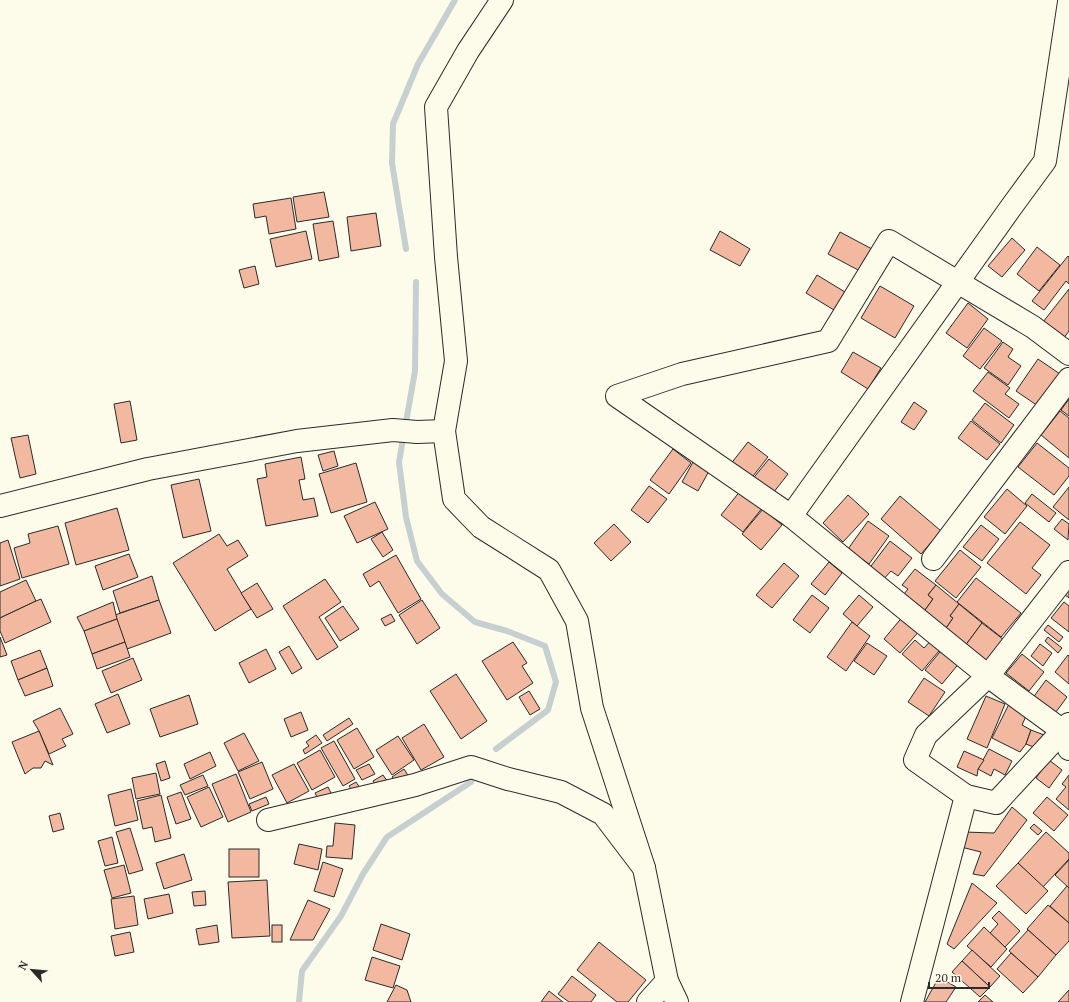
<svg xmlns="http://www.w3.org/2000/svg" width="1069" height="1002" font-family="'PT Serif',serif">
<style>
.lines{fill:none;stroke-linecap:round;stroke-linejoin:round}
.stream{stroke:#c7d0d0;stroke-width:6}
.building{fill:#f2b8a0;stroke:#2b2b2b}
.minor-casing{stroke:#2b2b2b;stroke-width:24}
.minor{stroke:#fdfbea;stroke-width:22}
</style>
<rect width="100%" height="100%" fill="#fdfbea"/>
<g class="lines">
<g class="stream">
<path d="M406,249L392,163L393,124L418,64L455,0"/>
<path d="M416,282L415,371L399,462L406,517L417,561L442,594L475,622L507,631L545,646L556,682L548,710L496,749"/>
<path d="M299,1002L302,971L341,916L363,874L387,837L471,782"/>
</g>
</g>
<g class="building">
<path d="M324,192L329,217L297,222L293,197Z"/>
<path d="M291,198L296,229L269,234L266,216L255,218L253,204Z"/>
<path d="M376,213L381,246L351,251L347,217Z"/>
<path d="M333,221L339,257L319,261L313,224Z"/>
<path d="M306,231L312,259L276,267L270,239Z"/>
<path d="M720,231L750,249L740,266L710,250Z"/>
<path d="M840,232L872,249L860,271L828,254Z"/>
<path d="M1012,238L1025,250L1002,277L988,266Z"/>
<path d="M1037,247L1060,265L1039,291L1017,274Z"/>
<path d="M1068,256L1069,257V284L1066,281L1044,310L1032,301Z"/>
<path d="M255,266L259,284L244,288L239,270Z"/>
<path d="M817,275L845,292L834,310L806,293Z"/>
<path d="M880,286L914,306L895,338L861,318Z"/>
<path d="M1069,289V331L1063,339L1043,322Z"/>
<path d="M968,303L988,319L967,348L946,333Z"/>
<path d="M984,328L1002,341L980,369L963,356Z"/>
<path d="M1003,342L1013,349L1008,357L1021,366L1008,385L984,368Z"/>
<path d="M853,352L881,368L868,389L841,372Z"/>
<path d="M1038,359L1060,374L1038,406L1016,391Z"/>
<path d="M988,372L1010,388L1005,394L1019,404L1009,418L973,391Z"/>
<path d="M1069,399V416L1061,410Z"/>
<path d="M130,401L137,440L121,443L114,404Z"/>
<path d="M914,402L927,411L914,430L901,422Z"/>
<path d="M985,403L1014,425L1001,443L972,420Z"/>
<path d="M1060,411L1069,418V458L1041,435Z"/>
<path d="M971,421L1000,444L987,460L958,438Z"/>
<path d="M28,435L36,474L20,478L11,438Z"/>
<path d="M748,442L768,457L746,485L726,470Z"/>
<path d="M1037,443L1069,468V476L1054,495L1018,467Z"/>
<path d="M673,449L691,463L669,494L650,480Z"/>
<path d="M334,451L338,466L323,471L318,455Z"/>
<path d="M301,457L305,479L299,480L303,500L314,498L318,516L266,526L257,479L267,477L265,464Z"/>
<path d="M769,459L788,474L766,502L746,487Z"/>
<path d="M693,462L709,471L698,491L682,482Z"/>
<path d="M356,463L367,502L331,513L319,474Z"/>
<path d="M199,479L211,531L183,538L171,485Z"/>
<path d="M649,486L667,499L648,523L631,510Z"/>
<path d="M1069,487V520L1053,507Z"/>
<path d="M1007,489L1027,506L1005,534L984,517Z"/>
<path d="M741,490L763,507L743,532L721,515Z"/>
<path d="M1032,494L1056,513L1049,522L1025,503Z"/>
<path d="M848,495L869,514L843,542L823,523Z"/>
<path d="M900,496L941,531L921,554L881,519Z"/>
<path d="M375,502L388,529L357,543L344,516Z"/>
<path d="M117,508L129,550L76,565L65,523Z"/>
<path d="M763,509L782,525L761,550L742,534Z"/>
<path d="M1062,519L1069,524L1068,540L1054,529Z"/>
<path d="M868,521L889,536L869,564L848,549Z"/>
<path d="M1020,522L1050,545L1032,568L1041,575L1026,594L987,563Z"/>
<path d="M614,524L631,542L611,561L594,543Z"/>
<path d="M981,525L999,539L982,561L963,547Z"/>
<path d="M58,526L69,564L22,578L14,548L30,543L28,534Z"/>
<path d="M382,532L393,550L383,557L371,539Z"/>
<path d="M219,534L227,546L238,540L248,556L227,569L251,609L215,631L173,563Z"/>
<path d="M8,540L20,579L0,586V543Z"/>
<path d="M890,541L912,558L898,576L891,571L882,581L868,570Z"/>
<path d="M960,550L981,567L956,598L935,581Z"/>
<path d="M129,554L138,577L103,590L95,566Z"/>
<path d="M396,555L421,599L398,613L379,581L370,587L363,574Z"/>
<path d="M829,562L842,573L825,595L811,584Z"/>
<path d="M784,563L799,576L772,608L756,595Z"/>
<path d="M915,569L936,585L928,595L933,599L920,617L899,600L908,589L902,585Z"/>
<path d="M152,576L159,600L120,613L113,591Z"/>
<path d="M976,578L1021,613L1001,637L957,602Z"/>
<path d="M325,579L341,602L319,617L338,647L317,660L283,606Z"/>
<path d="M26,580L36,601L0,618V592Z"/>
<path d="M257,583L273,609L257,618L241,593Z"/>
<path d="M936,585L959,604L950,616L953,618L942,634L920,617L933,599L928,595Z"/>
<path d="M1069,588V598L1064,594Z"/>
<path d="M812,595L829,608L810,633L793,620Z"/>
<path d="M859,595L873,607L857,626L843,614Z"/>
<path d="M41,599L51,622L5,643L0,631V618L36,601Z"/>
<path d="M159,600L171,633L127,649L115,615Z"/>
<path d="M422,600L440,628L417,644L399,615Z"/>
<path d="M113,602L117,619L84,631L77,617Z"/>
<path d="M1064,602L1069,606V632L1051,618Z"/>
<path d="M959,604L982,623L962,650L942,634L953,618L950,616Z"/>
<path d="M343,606L359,629L340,641L325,618Z"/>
<path d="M391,614L395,621L385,626L381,619Z"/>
<path d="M904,615L921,629L900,653L884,639Z"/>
<path d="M117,619L125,642L92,654L84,631Z"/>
<path d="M852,622L870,636L846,671L827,657Z"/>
<path d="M982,623L1008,643L986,669L962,650Z"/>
<path d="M1048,625L1063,637L1059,642L1044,630Z"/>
<path d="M0,637L7,655L0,657Z"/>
<path d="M934,637L944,645L922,671L902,654L915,640L924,648Z"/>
<path d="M1048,637L1062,648L1058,653L1045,641Z"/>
<path d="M125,642L130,657L97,669L92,654Z"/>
<path d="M513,642L527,663L522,666L533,683L507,700L482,661Z"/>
<path d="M867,643L887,656L874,675L854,661Z"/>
<path d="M1040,644L1052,653L1043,666L1031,656Z"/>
<path d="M289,646L302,668L292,674L279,652Z"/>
<path d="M944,647L961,661L942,684L925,670Z"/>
<path d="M266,649L276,669L249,683L239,663Z"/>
<path d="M40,650L47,668L18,680L11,661Z"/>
<path d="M1022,654L1044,672L1029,691L1006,673Z"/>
<path d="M1068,655L1069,656V684L1055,672Z"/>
<path d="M133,658L142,680L111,693L102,671Z"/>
<path d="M47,668L53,686L25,696L18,680Z"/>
<path d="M456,674L487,721L461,739L430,691Z"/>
<path d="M924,678L945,692L929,716L908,702Z"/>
<path d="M1046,680L1067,697L1053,716L1032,699Z"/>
<path d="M529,691L540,709L530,715L519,697Z"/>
<path d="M118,694L130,724L107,733L95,704Z"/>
<path d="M189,695L198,724L160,737L150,709Z"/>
<path d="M986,696L1005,704L987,748L967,739Z"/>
<path d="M1009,704L1027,714L1022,725L1031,730L1026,744L1020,752L992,738Z"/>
<path d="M60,708L73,734L62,739L66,746L49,754L39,731L33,721Z"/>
<path d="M301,712L308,730L291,737L284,719Z"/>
<path d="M349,718L353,724L327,741L323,735Z"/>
<path d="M424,724L444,757L421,770L402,738Z"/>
<path d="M357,728L374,757L354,769L337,740Z"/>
<path d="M1031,730L1060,741L1054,755L1026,744Z"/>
<path d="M39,731L53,765L45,761L41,768H33L25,774L12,742Z"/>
<path d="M244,733L259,761L238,771L224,743Z"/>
<path d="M316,735L322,743L305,754L303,750L309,746L306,742Z"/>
<path d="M398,736L414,760L392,775L376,750Z"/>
<path d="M334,741L355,779L343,786L321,748Z"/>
<path d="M989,749L1012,761L1005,775L994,769L991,776L978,769Z"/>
<path d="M320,750L335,777L312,790L297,763Z"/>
<path d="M964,751L984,760L978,769L977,776L957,767Z"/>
<path d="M210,752L216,766L190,779L184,764Z"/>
<path d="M1049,760L1062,770L1049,788L1036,778Z"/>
<path d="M165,761L170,778L161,781L156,764Z"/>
<path d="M262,762L273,789L250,799L238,772Z"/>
<path d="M294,764L309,791L287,803L272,775Z"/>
<path d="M369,764L375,774L362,780L356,770Z"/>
<path d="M404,769L409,777L397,784L392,777Z"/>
<path d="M156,773L160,794L136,799L132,778Z"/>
<path d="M236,774L251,812L228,822L212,784Z"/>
<path d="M203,775L208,786L185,795L180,785Z"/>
<path d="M383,775L390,785L379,791L373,781Z"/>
<path d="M1069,775V810L1056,799L1066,787L1062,784Z"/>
<path d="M356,782L360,788L353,792L349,786Z"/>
<path d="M209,787L223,817L201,827L187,797Z"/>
<path d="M328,787L334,799L321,805L315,793Z"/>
<path d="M131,789L138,820L115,826L108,795Z"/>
<path d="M181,792L191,819L176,824L167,797Z"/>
<path d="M161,795L171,838L155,842L152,827L143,829L137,801Z"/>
<path d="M266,797L269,804L252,811L249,804Z"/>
<path d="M1047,797L1068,815L1054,831L1033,813Z"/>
<path d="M1012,807L1027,820L984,876L973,874L981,852L957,846L964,832L994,833Z"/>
<path d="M60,813L64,829L53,832L49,816Z"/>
<path d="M335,823L355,825L352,859L326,857L327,846H333Z"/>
<path d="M1034,824L1042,831L1038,835L1030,828Z"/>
<path d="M130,828L143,870L129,874L116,832Z"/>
<path d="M1046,832L1069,853V859L1043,887L1018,863Z"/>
<path d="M112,837L118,863L105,866L98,841Z"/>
<path d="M299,844L322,849L318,870L294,864Z"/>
<rect x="229" y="849" width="30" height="28"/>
<path d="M184,854L192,880L164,889L156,863Z"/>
<path d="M1069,860V888L1055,875Z"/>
<path d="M323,862L343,869L334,897L314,891Z"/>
<path d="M1018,863L1048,891L1026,914L996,886Z"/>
<path d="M124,865L131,893L112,898L104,870Z"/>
<path d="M267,880L270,936L232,938L228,882Z"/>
<path d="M972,883L997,903L954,949L947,944Z"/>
<path d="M1067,886L1069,888V923L1050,906Z"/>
<path d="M205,891L206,905L194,906L192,892Z"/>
<path d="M169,894L173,913L148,919L144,899Z"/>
<path d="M134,896L138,925L115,929L111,899Z"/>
<path d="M308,900L330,909L313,940H290Z"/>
<path d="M1048,905L1069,923V941L1056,955L1027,929Z"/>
<path d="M999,911L1020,931L1005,947L990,933L998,924L992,918Z"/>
<path d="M381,924L410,934L402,960L373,950Z"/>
<path d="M217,925L219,942L199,945L196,929Z"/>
<rect x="272" y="925" width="10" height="17"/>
<path d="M984,927L1007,949L991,967L967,946Z"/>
<path d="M1028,930L1056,955L1038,977L1009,951Z"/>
<path d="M130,932L134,952L115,956L111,936Z"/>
<path d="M599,942L646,980L628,1002H617L577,970Z"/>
<path d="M972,950L1000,976L990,987L962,961Z"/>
<path d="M1011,953L1038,977L1023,993L997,969Z"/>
<path d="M372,957L400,966L393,988L365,980Z"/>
<path d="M962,961L990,987L980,997L952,972Z"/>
<path d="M572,976L596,995L591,1002H569L558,994Z"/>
<path d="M939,977L956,987L946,1002H925Z"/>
<path d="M396,985L407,990L411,1002H387Z"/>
<path d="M1069,990V1002H1058Z"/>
<path d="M549,991L563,1002H541Z"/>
<path d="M985,995L993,1002H978Z"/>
</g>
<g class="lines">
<defs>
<g id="minor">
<path d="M502,0L468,51L436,107L446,257L456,361L444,431L454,499L481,527L549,570L577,621L592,708L644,868"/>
<path d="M1069,2L1045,161L1012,206L791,516L988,676L1069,572"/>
<path d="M0,506L148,469L297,441L393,430L417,432L444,431"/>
<path d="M791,516L617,396L682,374L828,341L889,241L1033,327L1069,354"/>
<path d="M933,559L1069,379"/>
<path d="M966,796L996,803L1069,724"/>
<path d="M268,820L415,785L471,767L508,779L561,792L603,814L644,868L667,981L677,1002"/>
<path d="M648,1002L667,981"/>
<path d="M912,1002L966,796L915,760L926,735L988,676L1063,731L1069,749"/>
</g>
</defs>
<use href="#minor" class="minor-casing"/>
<use href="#minor" class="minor"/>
</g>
<g transform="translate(32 970) rotate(297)" stroke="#fdfbea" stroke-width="3" paint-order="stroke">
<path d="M0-3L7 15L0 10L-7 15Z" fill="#2b2b2b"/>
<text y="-6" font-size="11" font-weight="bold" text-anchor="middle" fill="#2b2b2b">N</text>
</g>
<path d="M929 982v6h60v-6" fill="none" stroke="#2b2b2b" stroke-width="2"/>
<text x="935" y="982" font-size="12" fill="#2b2b2b" stroke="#fdfbea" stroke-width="3" paint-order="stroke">20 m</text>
</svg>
